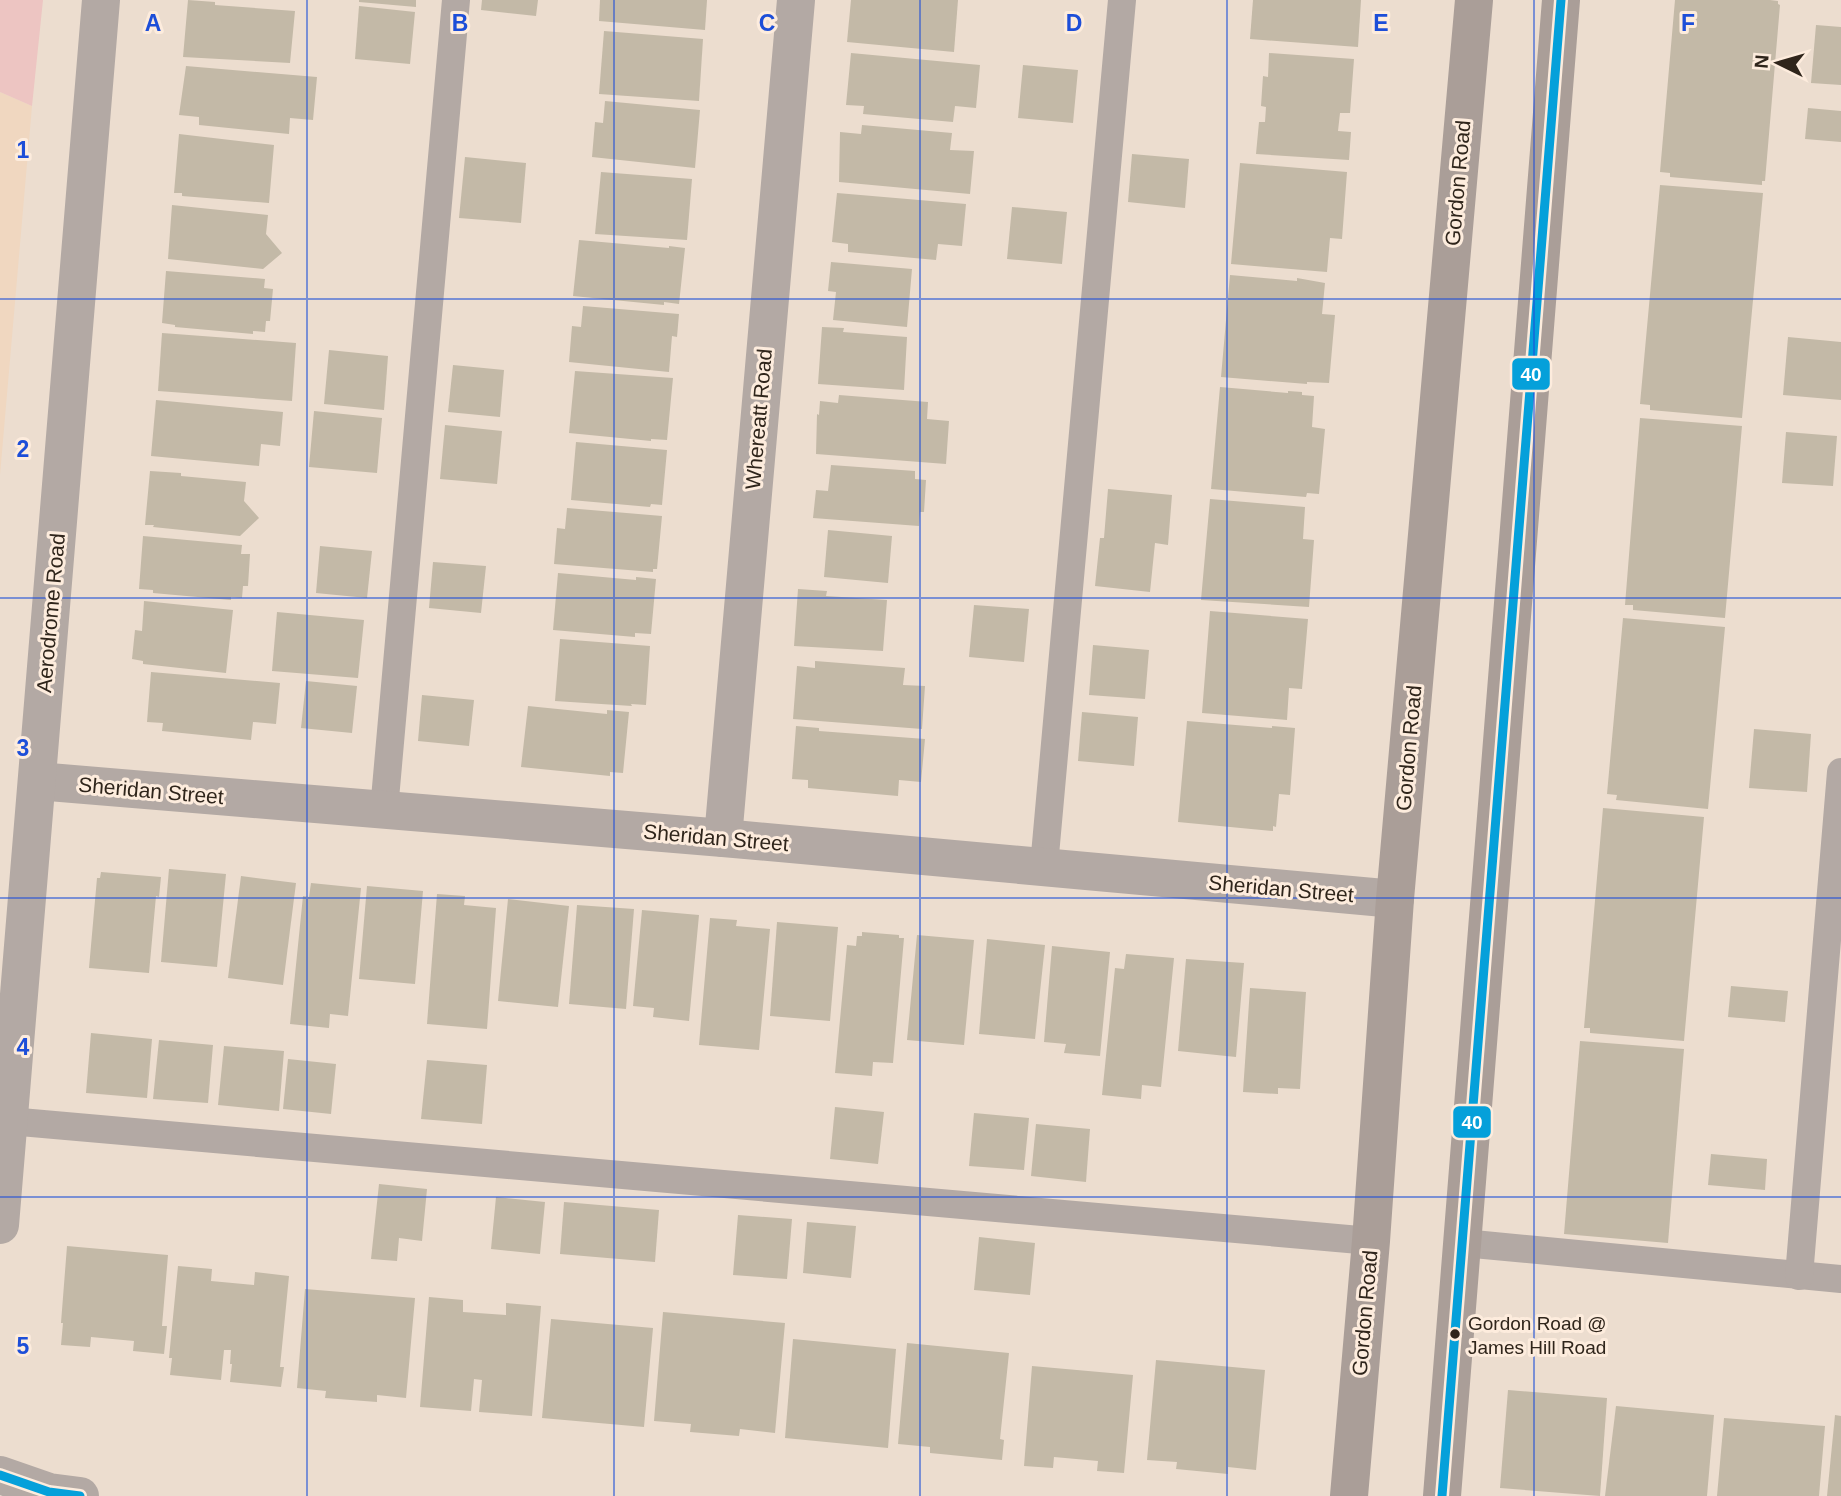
<svg xmlns="http://www.w3.org/2000/svg" width="1841" height="1496" font-family="Arial,sans-serif">
<style>
.built{fill:#f0d7c0}
.green{fill:#edc5c2}
.building{fill:#c3b9a7}
.lines{fill:none;stroke-linecap:round;stroke-linejoin:round}
.service{stroke:#b3a9a4;stroke-width:28}
.minor{stroke:#b3a9a4;stroke-width:38}
.tertiary{stroke:#b3a9a4;stroke-width:38}
.secondary{stroke:#aa9e98;stroke-width:38}
.bus-1-casing{stroke:#fdecdd;stroke-width:14}
.bus-1{stroke:#05a0da;stroke-width:9}
.grid{fill:none;stroke:#1d4ed8;stroke-width:2;stroke-opacity:0.55}
.bus-dot{fill:#2f251b;stroke:#fdecdd;stroke-width:2.5}
.labels{text-anchor:middle;stroke-width:6;stroke-linejoin:round;paint-order:stroke}
.bus-label{font-size:19px;fill:#2f251b;stroke:#fdecdd;text-anchor:start}
.street-label{font-size:21px;fill:#2f251b;stroke:#fdecdd}
.grid-label{font-size:23px;text-anchor:middle;font-weight:bold;fill:#1d4ed8;stroke:#fdecdd;stroke-width:6;stroke-linejoin:round;paint-order:stroke}
.line-badge{stroke:#fdecdd;stroke-width:2.5}
.badge-label{font-size:19px;text-anchor:middle;font-weight:bold;fill:#fff}
</style>
<rect width="100%" height="100%" fill="#ecddcf"/>
<path class="built" d="M0,92L32,106L0,475Z"/>
<path class="green" d="M0,0H43L32,106L0,92Z"/>
<g class="building">
<path d="M188,0L215,2V5L295,11L290,63L183,57Z"/>
<path d="M359,0H416V7L359,2Z"/>
<path d="M482,0H538L536,16L481,10Z"/>
<path d="M600,0H707L705,30L599,21Z"/>
<path d="M851,0H958L954,52L847,42Z"/>
<path d="M1253,0H1361L1358,47L1250,39Z"/>
<path d="M1675,0H1770L1778,1V4L1780,5L1765,181H1762V185L1670,177V173L1660,172Z"/>
<path d="M359,6L415,12L410,64L355,59Z"/>
<path d="M1816,25L1841,27V85L1811,83Z"/>
<path d="M604,31L703,39L699,101L599,94Z"/>
<path d="M851,53L980,65L976,108L955,106L953,122L863,114L864,106L846,105Z"/>
<path d="M1269,53L1354,59L1350,113H1340L1338,131L1351,132L1349,160L1256,154L1259,122H1265L1266,107L1261,106L1263,76L1268,77Z"/>
<path d="M1023,65L1078,70L1073,123L1018,118Z"/>
<path d="M186,66L317,77L313,120L290,118L289,134L199,125V117L179,115Z"/>
<path d="M605,101L700,110L695,168L592,157L595,122L603,123Z"/>
<path d="M1808,108L1841,111V142L1805,139Z"/>
<path d="M862,125L952,133L950,150L974,151L970,194L839,182L840,132L861,134Z"/>
<path d="M179,134L274,145L269,203L182,196V193H174Z"/>
<path d="M1132,154L1189,159L1185,208L1128,202Z"/>
<path d="M465,157L526,163L521,223L459,218Z"/>
<path d="M1240,163L1347,172L1342,239L1330,238L1327,272L1231,264Z"/>
<path d="M601,172L692,179L687,240L595,234Z"/>
<path d="M1660,185L1763,193L1742,418L1650,410V405L1640,404Z"/>
<path d="M837,193L966,204L962,246L938,244L936,260L848,252V244L832,242Z"/>
<path d="M172,205L268,215L266,234L282,253L263,269L168,259Z"/>
<path d="M1012,207L1067,212L1062,264L1007,259Z"/>
<path d="M579,240L669,248V246L685,248L679,304L664,302V305L573,296Z"/>
<path d="M831,262L912,269L907,327L833,320L836,292L828,291Z"/>
<path d="M166,271L265,279L264,288L273,289L270,321H266L265,332L253,331V334L175,327V325L162,323Z"/>
<path d="M1230,275L1297,281V278L1325,283L1322,314L1335,315L1329,383L1307,382V384L1221,377Z"/>
<path d="M583,306L679,314L677,337L672,336L669,372L569,362L572,326L581,327Z"/>
<path d="M822,327L844,328L843,332L907,337L904,390L818,384Z"/>
<path d="M162,333L296,343L292,401L158,391Z"/>
<path d="M1788,337L1841,342V400L1783,395Z"/>
<path d="M329,350L388,356L384,410L324,404Z"/>
<path d="M453,365L504,370L500,417L448,412Z"/>
<path d="M575,371L673,378L667,440L651,439V441L569,433Z"/>
<path d="M1220,387L1288,393V391L1302,392V395L1314,396L1312,427L1325,429L1319,494L1307,493L1306,497L1211,489Z"/>
<path d="M839,395L928,402L927,419L949,421L946,464L816,454L817,414L819,415L820,401L838,403Z"/>
<path d="M156,400L283,412L280,446L261,444L259,466L151,456Z"/>
<path d="M314,411L382,418L377,473L309,467Z"/>
<path d="M1640,418L1742,426L1725,618L1633,610V605H1625Z"/>
<path d="M445,425L502,431L497,484L440,479Z"/>
<path d="M1786,432L1837,436L1833,486L1782,483Z"/>
<path d="M576,442L667,450L662,505L651,504L650,507L571,500Z"/>
<path d="M831,465L915,471V479L926,480L924,512H920L919,526L813,518L816,490L828,491Z"/>
<path d="M150,471L181,473V476L246,482L244,501L259,518L240,536L153,527L154,525H145Z"/>
<path d="M1108,489L1172,495L1168,545L1155,543L1150,592L1095,586L1100,538H1104Z"/>
<path d="M1210,499L1305,507L1303,539L1314,540L1309,607L1201,600Z"/>
<path d="M567,508L662,516L657,569H653V572L554,564L557,528L565,529Z"/>
<path d="M828,530L892,536L888,583L824,577Z"/>
<path d="M143,536L242,545L241,554H250L248,586H243L242,598L231,597V600L153,593V590L139,589Z"/>
<path d="M320,546L372,551L367,598L316,593Z"/>
<path d="M433,562L486,566L481,613L429,608Z"/>
<path d="M558,573L636,580V577L656,579L651,634L635,633V637L553,630Z"/>
<path d="M798,589L827,591L826,596L887,600L883,651L794,646Z"/>
<path d="M144,601L233,610L226,673L143,664V661L132,659L135,630L142,631Z"/>
<path d="M974,605L1029,609L1024,662L969,657Z"/>
<path d="M1210,611L1308,619L1302,689L1289,688L1287,720L1202,713Z"/>
<path d="M277,612L364,620L358,678L272,671Z"/>
<path d="M1623,618L1725,627L1708,809L1616,800L1617,795L1607,794Z"/>
<path d="M560,639L650,646L646,705L631,704L632,706L555,701Z"/>
<path d="M1093,645L1149,650L1145,699L1089,695Z"/>
<path d="M815,661L905,668L903,685L925,686L922,729L793,719L797,666L815,668Z"/>
<path d="M151,672L280,683L276,724L253,722L251,740L162,731L163,723L147,722Z"/>
<path d="M306,681L357,686L352,733L301,728Z"/>
<path d="M422,695L474,700L469,746L418,741Z"/>
<path d="M528,706L607,714V710L629,712L623,773L610,772V776L521,767Z"/>
<path d="M1082,712L1138,717L1134,766L1078,761Z"/>
<path d="M1187,721L1272,728V726L1295,728L1290,795L1279,794L1276,827L1273,826V831L1178,822Z"/>
<path d="M796,726L819,728V731L925,739L921,782L899,780L898,796L808,788V780L792,779Z"/>
<path d="M1754,729L1811,734L1807,792L1749,788Z"/>
<path d="M1603,808L1704,817L1684,1041L1590,1033V1028H1584Z"/>
<path d="M169,869L226,874L217,967L161,962Z"/>
<path d="M101,872L161,877L159,897L156,896L149,973L89,968L97,878H100Z"/>
<path d="M241,876L296,883L283,985L228,978Z"/>
<path d="M311,883L361,888L348,1016L330,1014L329,1028L290,1024L303,896L309,897Z"/>
<path d="M367,886L423,891L415,984L359,979Z"/>
<path d="M437,894L465,896L464,905L496,908L487,1029L427,1024Z"/>
<path d="M508,899L569,906L558,1007L498,1001Z"/>
<path d="M577,905L634,909L626,1009L569,1004Z"/>
<path d="M642,910L699,915L689,1021L653,1017L654,1008L633,1006Z"/>
<path d="M710,918L737,920L736,926L770,929L759,1050L699,1045Z"/>
<path d="M777,922L838,927L830,1021L770,1016Z"/>
<path d="M862,932L899,935V938H904L893,1063L873,1062L872,1076L835,1073L847,945L856,946L857,936H862Z"/>
<path d="M917,935L974,940L964,1045L907,1040Z"/>
<path d="M987,939L1045,945L1035,1039L979,1034Z"/>
<path d="M1052,946L1110,952L1100,1056L1064,1053L1066,1044L1044,1042Z"/>
<path d="M1126,954L1174,958L1161,1087L1142,1085L1141,1099L1102,1095L1115,968L1124,969Z"/>
<path d="M1186,959L1244,963L1236,1057L1178,1051Z"/>
<path d="M1731,986L1788,991L1785,1022L1728,1017Z"/>
<path d="M1250,988L1306,992L1300,1089L1278,1088V1094L1243,1092Z"/>
<path d="M91,1033L152,1039L147,1098L86,1093Z"/>
<path d="M159,1040L213,1045L208,1103L153,1099Z"/>
<path d="M1580,1041L1684,1049L1668,1243L1564,1234Z"/>
<path d="M224,1046L284,1051L279,1111L218,1105Z"/>
<path d="M288,1059L336,1064L331,1114L283,1109Z"/>
<path d="M427,1060L487,1065L482,1124L421,1119Z"/>
<path d="M835,1107L884,1112L878,1164L830,1159Z"/>
<path d="M974,1113L1029,1118L1024,1170L969,1166Z"/>
<path d="M1036,1124L1090,1129L1086,1182L1031,1176Z"/>
<path d="M1711,1154L1767,1159L1765,1190L1708,1185Z"/>
<path d="M379,1184L427,1189L422,1241L399,1238L397,1261L371,1259Z"/>
<path d="M496,1197L545,1202L540,1254L491,1249Z"/>
<path d="M564,1202L659,1210L655,1262L560,1254Z"/>
<path d="M738,1215L792,1219L787,1279L733,1275Z"/>
<path d="M807,1222L856,1226L851,1278L803,1273Z"/>
<path d="M979,1237L1035,1243L1030,1295L974,1290Z"/>
<path d="M67,1246L168,1255L162,1326H167L164,1354L133,1351L134,1341L91,1337L90,1347L61,1345L63,1323H61Z"/>
<path d="M178,1266L212,1269L211,1281L254,1285L255,1272L289,1276L280,1367H284L281,1387L230,1382L232,1364H230L231,1350H224L221,1380L170,1375L172,1358H169Z"/>
<path d="M305,1289L415,1298L406,1398L377,1395V1402L325,1398L326,1391L297,1388Z"/>
<path d="M429,1297L463,1300V1312L506,1315V1303L541,1306L532,1416L479,1412L482,1380L474,1379L471,1411L420,1407Z"/>
<path d="M663,1312L785,1323L775,1433L740,1429L739,1436L690,1432L691,1424L654,1421Z"/>
<path d="M551,1319L653,1328L644,1427L542,1418Z"/>
<path d="M793,1339L896,1349L888,1448L785,1438Z"/>
<path d="M907,1343L1009,1353L1000,1439L1004,1440L1002,1460L930,1453V1447L898,1444Z"/>
<path d="M1156,1360L1265,1370L1256,1470L1228,1467V1474L1176,1469L1177,1462L1147,1460Z"/>
<path d="M1032,1366L1133,1375L1124,1473L1097,1471L1098,1461L1054,1457L1053,1468L1024,1466Z"/>
<path d="M1508,1390L1607,1398L1600,1496L1500,1488Z"/>
<path d="M1616,1406L1714,1415L1707,1496H1605Z"/>
<path d="M1835,1415L1841,1416V1496H1827Z"/>
<path d="M1724,1418L1825,1426L1819,1496H1717Z"/>
</g>
<g class="lines">
<g class="service">
<path d="M384,810L456,0"/>
<path d="M1044,866L1122,0"/>
<path d="M9,1121L1371,1241"/>
<path d="M1463,1243L1841,1279"/>
<path d="M1799,1276L1841,772"/>
</g>
<g class="minor">
<path d="M37,781L723,838L1395,899"/>
<path d="M723,838L796,0"/>
<path d="M0,1225L101,0"/>
</g>
<path class="tertiary" d="M0,1475L49,1492L80,1496"/>
<g class="secondary">
<path d="M1349,1496L1371,1241L1395,899L1474,0"/>
<path d="M1442,1496L1561,0"/>
</g>
<defs>
<g id="bus-1">
<path d="M0,1475L49,1492L80,1496"/>
<path d="M1442,1496L1561,0"/>
</g>
</defs>
<use href="#bus-1" class="bus-1-casing"/>
<use href="#bus-1" class="bus-1"/>
</g>
<path class="grid" d="M307,0V1496M614,0V1496M920,0V1496M1227,0V1496M1534,0V1496M0,299H1841M0,598H1841M0,898H1841M0,1197H1841"/>
<circle class="bus-dot" cx="1455" cy="1334" r="6"/>
<g class="labels">
<g class="bus-label">
<text x="1468" y="1330">Gordon Road @<tspan x="1468" dy="24">James Hill Road</tspan></text>
</g>
<g class="street-label">
<text transform="translate(1458 183) rotate(-85)" y="7">Gordon Road</text>
<text transform="translate(759 419) rotate(-85)" y="7">Whereatt Road</text>
<text transform="translate(51 613) rotate(-85)" y="7">Aerodrome Road</text>
<text transform="translate(1409 748) rotate(-85)" y="7">Gordon Road</text>
<text transform="translate(151 791) rotate(5)" y="7">Sheridan Street</text>
<text transform="translate(716 838) rotate(5)" y="7">Sheridan Street</text>
<text transform="translate(1281 889) rotate(5)" y="7">Sheridan Street</text>
<text transform="translate(1365 1313) rotate(-85)" y="7">Gordon Road</text>
</g>
</g>
<g class="grid-label">
<text x="153" y="31">A</text>
<text x="460" y="31">B</text>
<text x="767" y="31">C</text>
<text x="1074" y="31">D</text>
<text x="1381" y="31">E</text>
<text x="1688" y="31">F</text>
<text x="23" y="158">1</text>
<text x="23" y="457">2</text>
<text x="23" y="756">3</text>
<text x="23" y="1055">4</text>
<text x="23" y="1354">5</text>
</g>
<g class="line-badge">
<rect x="1511" y="357" width="40" height="34" rx="7" fill="#05a0da"/>
<rect x="1452" y="1105" width="40" height="34" rx="7" fill="#05a0da"/>
</g>
<g class="badge-label">
<text x="1531" y="381">40</text>
<text x="1472" y="1129">40</text>
</g>
<g transform="translate(1778 63) rotate(275)" stroke="#fdecdd" stroke-width="5" paint-order="stroke">
<path d="M0-5L12 26L0 18L-12 26Z" fill="#2f251b"/>
<text y="-10" font-size="19" font-weight="bold" text-anchor="middle" fill="#2f251b">N</text>
</g>
</svg>
